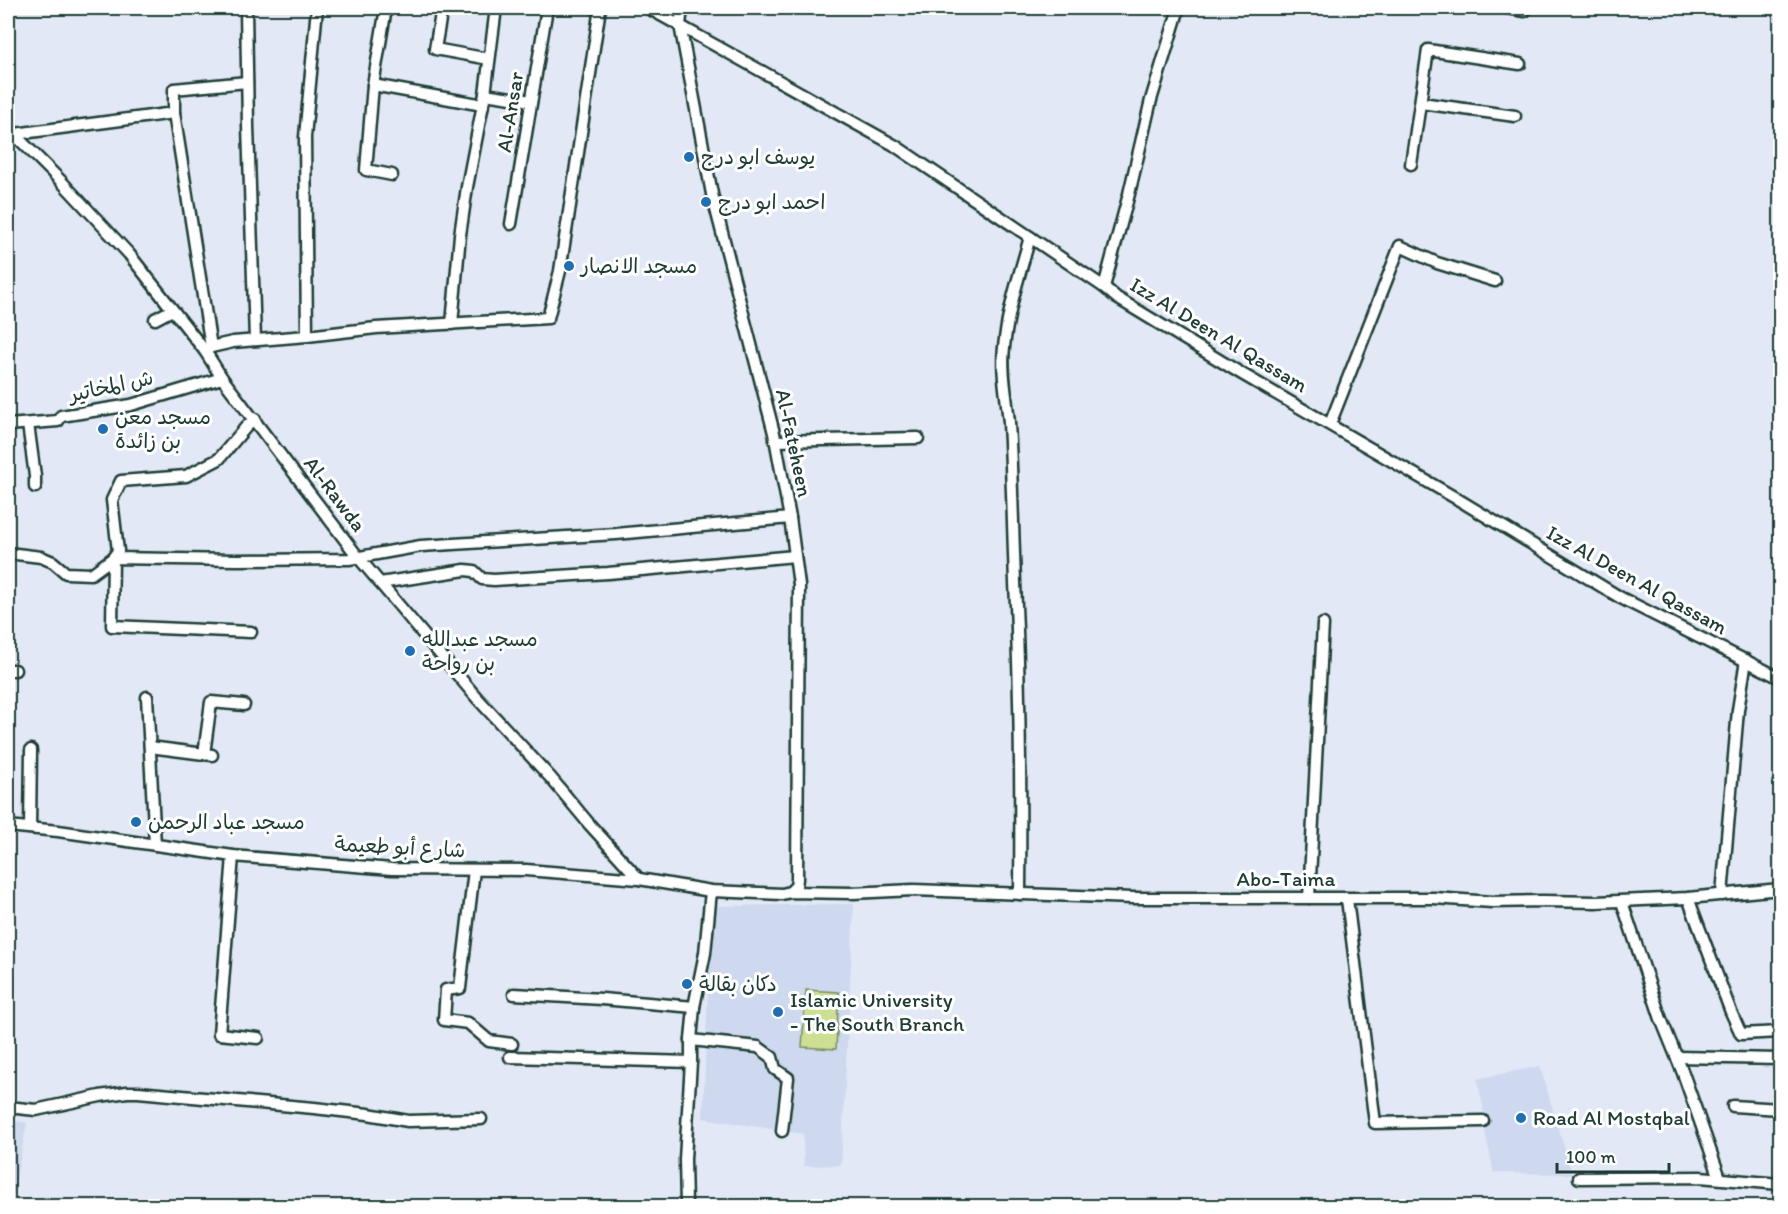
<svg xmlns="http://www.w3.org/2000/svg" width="1788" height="1214" font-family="Itim,'Playpen Sans Arabic',sans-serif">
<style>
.built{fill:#ced8ef}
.green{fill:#ccdf93;stroke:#768e64;stroke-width:1.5}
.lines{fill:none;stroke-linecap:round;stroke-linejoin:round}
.minor-casing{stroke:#1f3d34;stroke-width:15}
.minor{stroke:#fff;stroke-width:10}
.poi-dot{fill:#1f6fb2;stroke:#fff;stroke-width:2}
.labels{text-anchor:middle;stroke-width:6;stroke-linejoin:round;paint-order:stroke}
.street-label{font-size:21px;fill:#1f3d34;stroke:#fff}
.poi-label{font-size:21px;fill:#1f3d34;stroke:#fff;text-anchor:start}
</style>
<rect width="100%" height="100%" fill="#e2e8f6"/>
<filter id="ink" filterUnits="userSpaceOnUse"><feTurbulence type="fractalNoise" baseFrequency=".0167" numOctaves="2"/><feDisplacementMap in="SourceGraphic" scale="12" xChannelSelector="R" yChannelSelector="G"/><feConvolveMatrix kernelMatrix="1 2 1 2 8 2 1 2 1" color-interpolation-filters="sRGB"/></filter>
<g filter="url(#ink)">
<g class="built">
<path d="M854,904L841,1165L804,1166L803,1134L703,1118L711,906Z"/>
<path d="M1540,1066L1572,1174L1494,1173L1483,1122L1486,1121L1477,1079Z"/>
<path d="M8,1119L27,1123L11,1206H8Z"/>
</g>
<path class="green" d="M806,990L839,992L836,1049L802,1047Z"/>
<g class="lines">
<defs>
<g id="minor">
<path d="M246,8L248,126L255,340"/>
<path d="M386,8L373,85L366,170L392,175"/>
<path d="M442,8L435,49L489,59"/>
<path d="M648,8L894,145L1104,287L1117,298L1242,374L1459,500L1621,598L1780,678"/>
<path d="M682,8L680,25L712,194L774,433L790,518L799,585L797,879L796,886L790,892"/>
<path d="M1507,8L1525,11"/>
<path d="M373,85L483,105"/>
<path d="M485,94L531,101"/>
<path d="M1421,103L1515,116"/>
<path d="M174,113L211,347"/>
<path d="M8,128L60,180L129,254L205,351L222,378L358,557L380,583L477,698L550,777L590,825L639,879"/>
<path d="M15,134L174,113V89L247,82"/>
<path d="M1411,164L1428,50L1520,64"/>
<path d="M511,224L547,8"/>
<path d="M1104,287L1129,194L1151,100L1179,8"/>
<path d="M155,319L172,310"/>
<path d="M452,324L460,235L467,187L485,94L496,8"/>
<path d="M307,336L305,137L317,8"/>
<path d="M205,351L211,347L233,342L307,336L376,328L548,318L560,271L600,8"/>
<path d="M28,424L35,476V487"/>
<path d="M1330,424L1400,246L1437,263L1495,281"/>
<path d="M8,425L58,421L61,416L131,405L222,378"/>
<path d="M775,441L918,438"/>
<path d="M8,553L41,557L53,562L66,573L91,574L113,558L237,560L349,559L421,546L616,534L790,518"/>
<path d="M380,583L465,570L474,571L482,579L494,580L608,573L795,556"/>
<path d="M251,632L112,626L113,558L118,551L112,500L121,481L186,476L219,459L246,427L255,419"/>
<path d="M8,670H15"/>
<path d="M147,697L155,845"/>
<path d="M150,747L212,755"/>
<path d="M204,754L211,702L244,705"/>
<path d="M8,826L58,831L233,856L392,869L526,870L639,879L711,891L782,894L790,892L852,893L913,890L1133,898H1434L1492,902L1543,901L1596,902L1688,898L1780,889"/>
<path d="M30,828L31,750"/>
<path d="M233,856L219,1034L258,1038"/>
<path d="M474,870L460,988L446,990L444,1020L468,1023L489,1041L512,1044"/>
<path d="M1020,894C1021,790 1020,686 1015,582C1013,529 1012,476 1009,423C1007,398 1001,372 1004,347C1008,309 1020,273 1030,237"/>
<path d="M1722,895L1738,710L1746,660"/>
<path d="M1309,898L1323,624"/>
<path d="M1688,898L1731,1012L1741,1034L1780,1032"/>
<path d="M1347,899L1375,1123L1483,1121"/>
<path d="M1622,902L1661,1019L1683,1073L1720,1178"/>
<path d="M514,994L602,999L694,1007"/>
<path d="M691,1040L758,1047L772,1057L775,1069L788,1078L782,1131"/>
<path d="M510,1057L691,1062"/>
<path d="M1677,1057L1780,1059"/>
<path d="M1733,1106L1780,1109"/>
<path d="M8,1107L36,1110L100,1096L127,1092H138L314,1108L368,1114L408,1121L481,1119"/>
<path d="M1579,1178L1700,1177L1780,1184"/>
<path d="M686,1206L685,1159L691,1062V1040L694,1007L705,953L711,891"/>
</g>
</defs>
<use href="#minor" class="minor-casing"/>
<use href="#minor" class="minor"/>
</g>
</g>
<g class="poi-dot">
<circle cx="689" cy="157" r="6"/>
<circle cx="706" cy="202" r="6"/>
<circle cx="569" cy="266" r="6"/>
<circle cx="103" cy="429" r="6"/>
<circle cx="410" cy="651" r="6"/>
<circle cx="136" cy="822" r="6"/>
<circle cx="687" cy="984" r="6"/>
<circle cx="778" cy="1012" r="6"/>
<circle cx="1521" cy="1118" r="6"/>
</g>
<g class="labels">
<g class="street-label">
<text transform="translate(510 112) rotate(-81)" y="7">Al-Ansar</text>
<text transform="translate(1219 335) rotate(31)" y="7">Izz Al Deen Al Qassam</text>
<text transform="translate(111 386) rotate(-12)" y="7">ش المخاتير</text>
<text transform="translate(794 443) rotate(78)" y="7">Al-Fateheen</text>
<text transform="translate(335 494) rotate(53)" y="7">Al-Rawda</text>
<text transform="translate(1637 580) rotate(29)" y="7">Izz Al Deen Al Qassam</text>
<text transform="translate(400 847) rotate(3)" y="7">شارع أبو طعيمة</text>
<text x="1286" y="886">Abo-Taima</text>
</g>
<g class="poi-label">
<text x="701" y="164">يوسف ابو درج</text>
<text x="718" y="209">احمد ابو درج</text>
<text x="581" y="273">مسجد الانصار</text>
<text x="115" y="424">مسجد معن<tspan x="115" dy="24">بن زائدة</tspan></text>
<text x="422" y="646">مسجد عبدالله<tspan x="422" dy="24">بن رواحة</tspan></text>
<text x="148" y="829">مسجد عباد الرحمن</text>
<text x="699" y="991">دكان بقالة</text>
<text x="790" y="1007">Islamic University<tspan x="790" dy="24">- The South Branch</tspan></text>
<text x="1533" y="1125">Road Al Mostqbal</text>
</g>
</g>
<rect width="1788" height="1214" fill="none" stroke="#fff" stroke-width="30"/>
<rect x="15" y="15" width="1758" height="1184" fill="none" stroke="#1f3d34" stroke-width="2" filter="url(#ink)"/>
<path d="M1557 1163v9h112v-9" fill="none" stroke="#1f3d34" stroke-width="3"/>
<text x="1566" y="1163" font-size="18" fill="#1f3d34" stroke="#ffffff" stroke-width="4.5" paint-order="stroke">100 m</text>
</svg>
